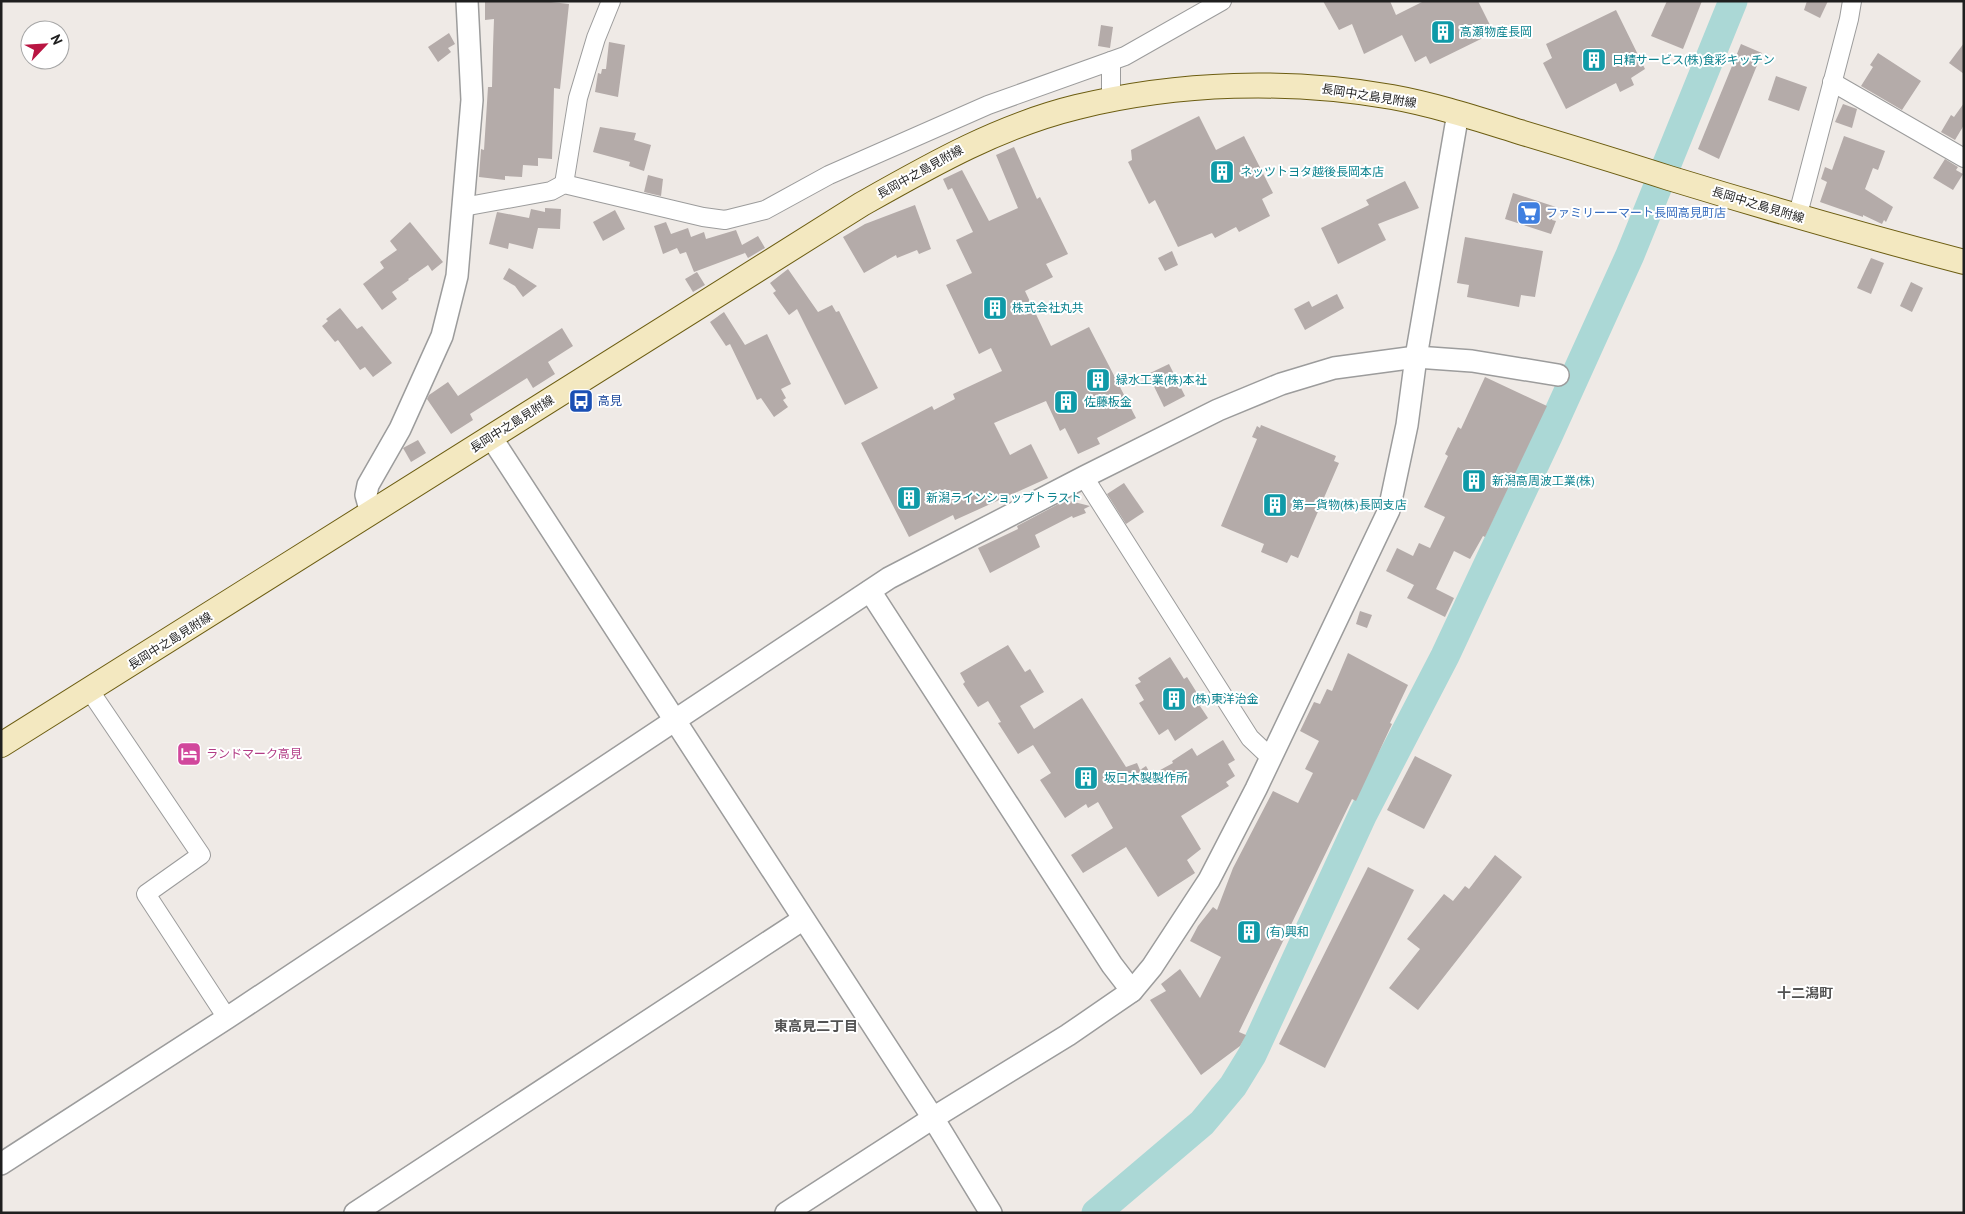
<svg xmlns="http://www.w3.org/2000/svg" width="1965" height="1214" font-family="'PT Sans','Noto Sans JP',sans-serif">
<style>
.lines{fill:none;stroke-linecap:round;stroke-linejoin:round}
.river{stroke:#abd8d6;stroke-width:29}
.building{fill:#b4aba9}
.minor-casing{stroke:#9c9c9c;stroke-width:20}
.tertiary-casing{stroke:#9c9c9c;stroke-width:24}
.secondary-casing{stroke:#6c5d11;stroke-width:26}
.minor{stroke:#fff;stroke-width:18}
.tertiary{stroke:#fff;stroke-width:21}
.secondary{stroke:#f3e8c0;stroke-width:24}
.labels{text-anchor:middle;stroke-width:4;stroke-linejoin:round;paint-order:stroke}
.culture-label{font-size:12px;fill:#0d838f;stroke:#fff;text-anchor:start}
.street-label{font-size:12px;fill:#1f1f1f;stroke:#fff}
.shop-label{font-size:12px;fill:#366cbe;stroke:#fff;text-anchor:start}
.transit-label{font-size:12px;fill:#164399;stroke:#fff;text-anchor:start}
.hotel-label{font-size:12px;fill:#b23c85;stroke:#fff;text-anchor:start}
.neighbourhood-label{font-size:14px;font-weight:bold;fill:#525252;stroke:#fff}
</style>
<rect width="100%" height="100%" fill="#efeae6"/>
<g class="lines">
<path class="river" d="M1096,1213L1202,1123L1233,1086L1252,1055L1363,814L1445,656L1548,436L1630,255L1733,1"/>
</g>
<g class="building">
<path d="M485,1H542L569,4L560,89L554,88L552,159L538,158V166L523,165L522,177L505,176V180L479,177L481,149L484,150L488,87H492L493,47L494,19L485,20Z"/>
<path d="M1323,1H1390L1396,15L1424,1H1478L1490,25L1483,27L1487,36L1430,64L1426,56L1415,62L1402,35L1364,54L1352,24L1339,30Z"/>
<path d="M1667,1H1702L1683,49L1651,36Z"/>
<path d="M1807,1H1828L1820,18L1804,10Z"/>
<path d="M1616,10L1645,69L1631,78L1634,85L1620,92L1616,83L1566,109L1543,63L1552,58L1546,44Z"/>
<path d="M1101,25L1113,27L1110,48L1098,46Z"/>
<path d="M449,33L455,44L448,48L451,52L438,62L428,47Z"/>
<path d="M609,42L625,45L618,97L595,92L598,73L601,74L602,69H606Z"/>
<path d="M1964,43V74L1949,63Z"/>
<path d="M1741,44L1762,53L1719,159L1698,149Z"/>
<path d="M1878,53L1921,81L1902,110L1861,86L1873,67L1870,65Z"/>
<path d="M1776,76L1807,87L1799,111L1768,100Z"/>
<path d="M1964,103V125L1955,140L1941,132L1951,115L1954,117Z"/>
<path d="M1843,104L1857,109L1852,128L1835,122Z"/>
<path d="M1199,116L1216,150L1244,136L1273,193L1262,199L1270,216L1239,232L1236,227L1215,238L1212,233L1178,247L1155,200L1149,204L1128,162L1132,160L1131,150Z"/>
<path d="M600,127L636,133L634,140L651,145L644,171L629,166L630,162L593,152Z"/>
<path d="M1844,136L1885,151L1878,170L1873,168L1865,189L1893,207L1886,222L1884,220L1882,224L1863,215V217L1820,202L1827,182L1821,179L1825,167L1832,170Z"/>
<path d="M1014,147L1037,199L1040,197L1068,254L1046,264L1053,277L1025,291L1051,346L1089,327L1136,418L1097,438L1100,444L1078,454L1065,428L1060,431L1046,401L994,423L1010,455L1031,444L1048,478L955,520L953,515L909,537L861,443L932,406L934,410L955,399L953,394L1002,371L991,348L979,354L946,285L972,273L956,240L973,232L952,188L948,190L943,179L962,170L989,221L1018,208L996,155Z"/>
<path d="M1945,159L1958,167L1956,170L1963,174L1953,190L1933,178Z"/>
<path d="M648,175L663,179L661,196L644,192Z"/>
<path d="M1405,181L1419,208L1378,224L1386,240L1338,264L1321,228L1369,205L1366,200Z"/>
<path d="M1513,193L1556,207L1552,220L1556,221L1551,234L1505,219Z"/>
<path d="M915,205L931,249L919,254L917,250L897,258L896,255L864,273L843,237L865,224Z"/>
<path d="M545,208L561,209L560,229L538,228L533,249L509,243L508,249L489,244L497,212L529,218L531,209L545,212Z"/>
<path d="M615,210L625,229L603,241L593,222Z"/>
<path d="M410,222L443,262L432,271L428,265L408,279L409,280L392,292L397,299L382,310L363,284L384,268L380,262L397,250L390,241Z"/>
<path d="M666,222L671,234L688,228L691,237L704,232L706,239L736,230L742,245L758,236L765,248L748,258L744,251L745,253L694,272L686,252L680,254L677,248L663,254L654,226Z"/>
<path d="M1465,237L1543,251L1535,297L1521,295L1519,307L1467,297L1469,285L1457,283Z"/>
<path d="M1172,251L1178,265L1165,271L1158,258Z"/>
<path d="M1871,258L1884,263L1871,294L1857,288Z"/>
<path d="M509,268L537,286L523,297L515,286L503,279Z"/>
<path d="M788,269L818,312L832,305L836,312L839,311L878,388L845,405L797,309L789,315L773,293L776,291L770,283Z"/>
<path d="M697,272L705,285L693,292L685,279Z"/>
<path d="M1911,282L1923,288L1912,312L1900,306Z"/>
<path d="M1337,294L1344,308L1305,330L1294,309L1309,301L1312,307Z"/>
<path d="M340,308L357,329L362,326L392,363L373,377L365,367L360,370L338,340L335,342L322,326L328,321L326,319Z"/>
<path d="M724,312L745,345L767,334L791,384L781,389L786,398L783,400L788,407L774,417L761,398L757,400L730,344L726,346L710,322Z"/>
<path d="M562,328L573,346L548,362L555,374L533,388L527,378L470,414L473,420L451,434L427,399L429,395L448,382L458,396Z"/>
<path d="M1169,364L1185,396L1164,407L1148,374Z"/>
<path d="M1485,377L1547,406L1485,537L1483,536L1470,559L1454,551L1436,589L1454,598L1445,617L1407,598L1414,585L1386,571L1397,548L1413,556L1419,543L1430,548L1445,517L1424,507L1448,456L1445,454L1458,427L1461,429Z"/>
<path d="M1261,425L1336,456L1334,461L1339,463L1298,558L1291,555L1287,563L1261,552L1264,544L1221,526L1257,439L1252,437L1257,426L1260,428Z"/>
<path d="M418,440L426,453L411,462L403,448Z"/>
<path d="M1124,483L1144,512L1126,524L1107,494Z"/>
<path d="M1066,500L1090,506L1084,509L1086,513L1073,518L1072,516L1035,535L1040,547L990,573L978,548L1018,529L1017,526Z"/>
<path d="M1360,611L1372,615L1367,628L1356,624Z"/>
<path d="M1008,645L1025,672L1030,669L1044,692L1020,706L1034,729L1082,698L1126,767L1137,763L1140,770L1146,766L1151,775L1173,763L1172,761L1192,748L1197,756L1223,740L1235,760L1228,764L1235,776L1226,782L1229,786L1181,816L1201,849L1187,860L1195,873L1158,897L1126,847L1083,873L1071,855L1113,828L1098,802L1088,808L1086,804L1065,818L1040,780L1051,773L1033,745L1018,754L998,723L1001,722L988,701L978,707L963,684L965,682L960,673Z"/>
<path d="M1348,653L1408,685L1390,723L1392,724L1356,801L1352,799L1239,1032L1246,1035L1240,1046L1201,1075L1150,1000L1166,991L1161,984L1180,969L1200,998L1221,957L1190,941L1198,926L1213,907L1217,910L1233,868L1273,791L1298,803L1313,773L1305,769L1319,741L1300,731L1314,702L1320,704L1327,689L1332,691Z"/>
<path d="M1170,657L1184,679L1187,677L1204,704L1200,706L1208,718L1175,741L1168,729L1159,735L1139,703L1144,700L1135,685L1141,682L1138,678Z"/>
<path d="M1415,756L1452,775L1424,829L1387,810Z"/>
<path d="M1495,855L1522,877L1418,1010L1389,988L1420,949L1407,939L1444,894L1453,901L1465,886L1469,889Z"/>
<path d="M1368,867L1414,890L1325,1068L1279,1044Z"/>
</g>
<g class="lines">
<defs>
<g id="minor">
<path d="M1111,61V100"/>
<path d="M1832,82L1964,158"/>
<path d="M564,184L578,98L596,38L611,1"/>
<path d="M463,207L551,191L564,184L703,217L725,220L765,210L829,175L988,105L1125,56L1222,1"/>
<path d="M1797,218L1849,19L1852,1"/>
<path d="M1084,477L1250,738L1270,757"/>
<path d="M90,691L201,855L146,894L227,1018"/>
</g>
<g id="tertiary">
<path d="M491,437L933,1118L991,1213"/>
<path d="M371,513L366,495L368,485L400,429L442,336L457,276L472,100L467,1"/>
<path d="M870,591L1112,965L1132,991"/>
<path d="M1,1164L227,1018L889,578L1084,477L1218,410L1281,384L1334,368L1416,357L1472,361L1558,375"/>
<path d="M355,1213L802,920"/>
<path d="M786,1213L933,1118L1068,1035L1132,991L1152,967L1209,880L1256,789L1389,510L1407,425L1416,357L1458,113"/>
</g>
<path id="secondary" d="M1,745L862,204C931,165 999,126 1077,107C1179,82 1288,79 1392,97C1436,105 1478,119 1520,132C1570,147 1620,162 1669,178C1767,208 1865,236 1964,262"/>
</defs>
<use href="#minor" class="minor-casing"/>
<use href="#tertiary" class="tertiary-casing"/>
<use href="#secondary" class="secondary-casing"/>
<use href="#minor" class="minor"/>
<use href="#tertiary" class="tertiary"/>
<use href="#secondary" class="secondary"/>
</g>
<defs>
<symbol id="building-square" viewBox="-11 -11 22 22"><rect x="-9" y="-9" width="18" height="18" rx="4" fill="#0f9aa8" stroke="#fff"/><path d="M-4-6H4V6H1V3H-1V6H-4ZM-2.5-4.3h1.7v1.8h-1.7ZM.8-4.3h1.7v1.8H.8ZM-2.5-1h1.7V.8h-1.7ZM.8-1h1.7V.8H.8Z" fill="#fff"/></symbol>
<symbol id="supermarket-square" viewBox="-11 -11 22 22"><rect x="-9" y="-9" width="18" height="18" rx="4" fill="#3f7fe0" stroke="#fff"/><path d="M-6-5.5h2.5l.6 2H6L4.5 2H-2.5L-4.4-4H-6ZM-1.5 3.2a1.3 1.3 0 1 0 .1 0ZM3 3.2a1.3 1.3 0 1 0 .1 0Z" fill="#fff"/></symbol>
<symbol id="bus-square" viewBox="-11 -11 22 22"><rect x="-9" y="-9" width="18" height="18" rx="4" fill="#1a4fb4" stroke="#fff"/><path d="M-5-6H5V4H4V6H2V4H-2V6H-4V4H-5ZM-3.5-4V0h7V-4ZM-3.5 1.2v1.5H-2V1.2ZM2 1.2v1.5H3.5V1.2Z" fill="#fff"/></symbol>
<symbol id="hotel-square" viewBox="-11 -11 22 22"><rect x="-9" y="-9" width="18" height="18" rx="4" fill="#d1479c" stroke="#fff"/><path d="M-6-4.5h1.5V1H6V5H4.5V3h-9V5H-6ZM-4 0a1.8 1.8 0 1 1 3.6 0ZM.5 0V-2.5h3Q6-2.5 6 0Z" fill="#fff"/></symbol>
</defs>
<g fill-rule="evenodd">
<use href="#building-square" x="1429" y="18" width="28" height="28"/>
<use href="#building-square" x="1580" y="46" width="28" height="28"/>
<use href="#building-square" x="1208" y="158" width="28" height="28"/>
<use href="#supermarket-square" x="1515" y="199" width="28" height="28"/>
<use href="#building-square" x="981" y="294" width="28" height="28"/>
<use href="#building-square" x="1084" y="366" width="28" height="28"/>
<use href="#bus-square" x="567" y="387" width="28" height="28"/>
<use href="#building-square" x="1052" y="388" width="28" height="28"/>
<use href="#building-square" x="1460" y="467" width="28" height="28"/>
<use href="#building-square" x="895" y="484" width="28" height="28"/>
<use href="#building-square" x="1261" y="491" width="28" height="28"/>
<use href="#building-square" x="1160" y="685" width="28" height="28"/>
<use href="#hotel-square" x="175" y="740" width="28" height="28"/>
<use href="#building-square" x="1072" y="764" width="28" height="28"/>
<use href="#building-square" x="1235" y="918" width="28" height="28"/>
</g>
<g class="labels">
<g class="culture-label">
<text x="1460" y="36">高瀬物産長岡</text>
<text x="1612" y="64">日精サービス(株)食彩キッチン</text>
<text x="1240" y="176">ネッツトヨタ越後長岡本店</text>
<text x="1012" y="312">株式会社丸共</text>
<text x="1116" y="384">緑水工業(株)本社</text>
<text x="1084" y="406">佐藤板金</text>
<text x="1492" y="485">新潟高周波工業(株)</text>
<text x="926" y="502">新潟ラインショップトラスト</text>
<text x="1292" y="509">第一貨物(株)長岡支店</text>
<text x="1192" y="703">(株)東洋治金</text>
<text x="1104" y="782">坂口木製製作所</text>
<text x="1266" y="936">(有)興和</text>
</g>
<g class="street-label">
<text transform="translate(1369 96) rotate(9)" y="4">長岡中之島見附線</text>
<text transform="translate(920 172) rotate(-29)" y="4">長岡中之島見附線</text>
<text transform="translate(1758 205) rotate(17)" y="4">長岡中之島見附線</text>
<text transform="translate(512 424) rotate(-32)" y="4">長岡中之島見附線</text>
<text transform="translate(170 641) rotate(-32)" y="4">長岡中之島見附線</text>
</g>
<g class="shop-label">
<text x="1546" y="217">ファミリーーマート長岡高見町店</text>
</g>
<g class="transit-label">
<text x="598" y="405">高見</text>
</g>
<g class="hotel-label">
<text x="206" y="758">ランドマーク高見</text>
</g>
<g class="neighbourhood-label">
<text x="1805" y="998">十二潟町</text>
<text x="816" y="1031">東高見二丁目</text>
</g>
</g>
<rect width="1965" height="1214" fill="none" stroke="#1f1f1f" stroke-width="5"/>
<g transform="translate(45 45) rotate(65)"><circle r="24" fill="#ffffff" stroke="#a5a5a5"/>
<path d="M0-4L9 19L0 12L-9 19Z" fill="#b91542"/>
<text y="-8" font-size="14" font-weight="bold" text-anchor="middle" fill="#1f1f1f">N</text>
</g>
</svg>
